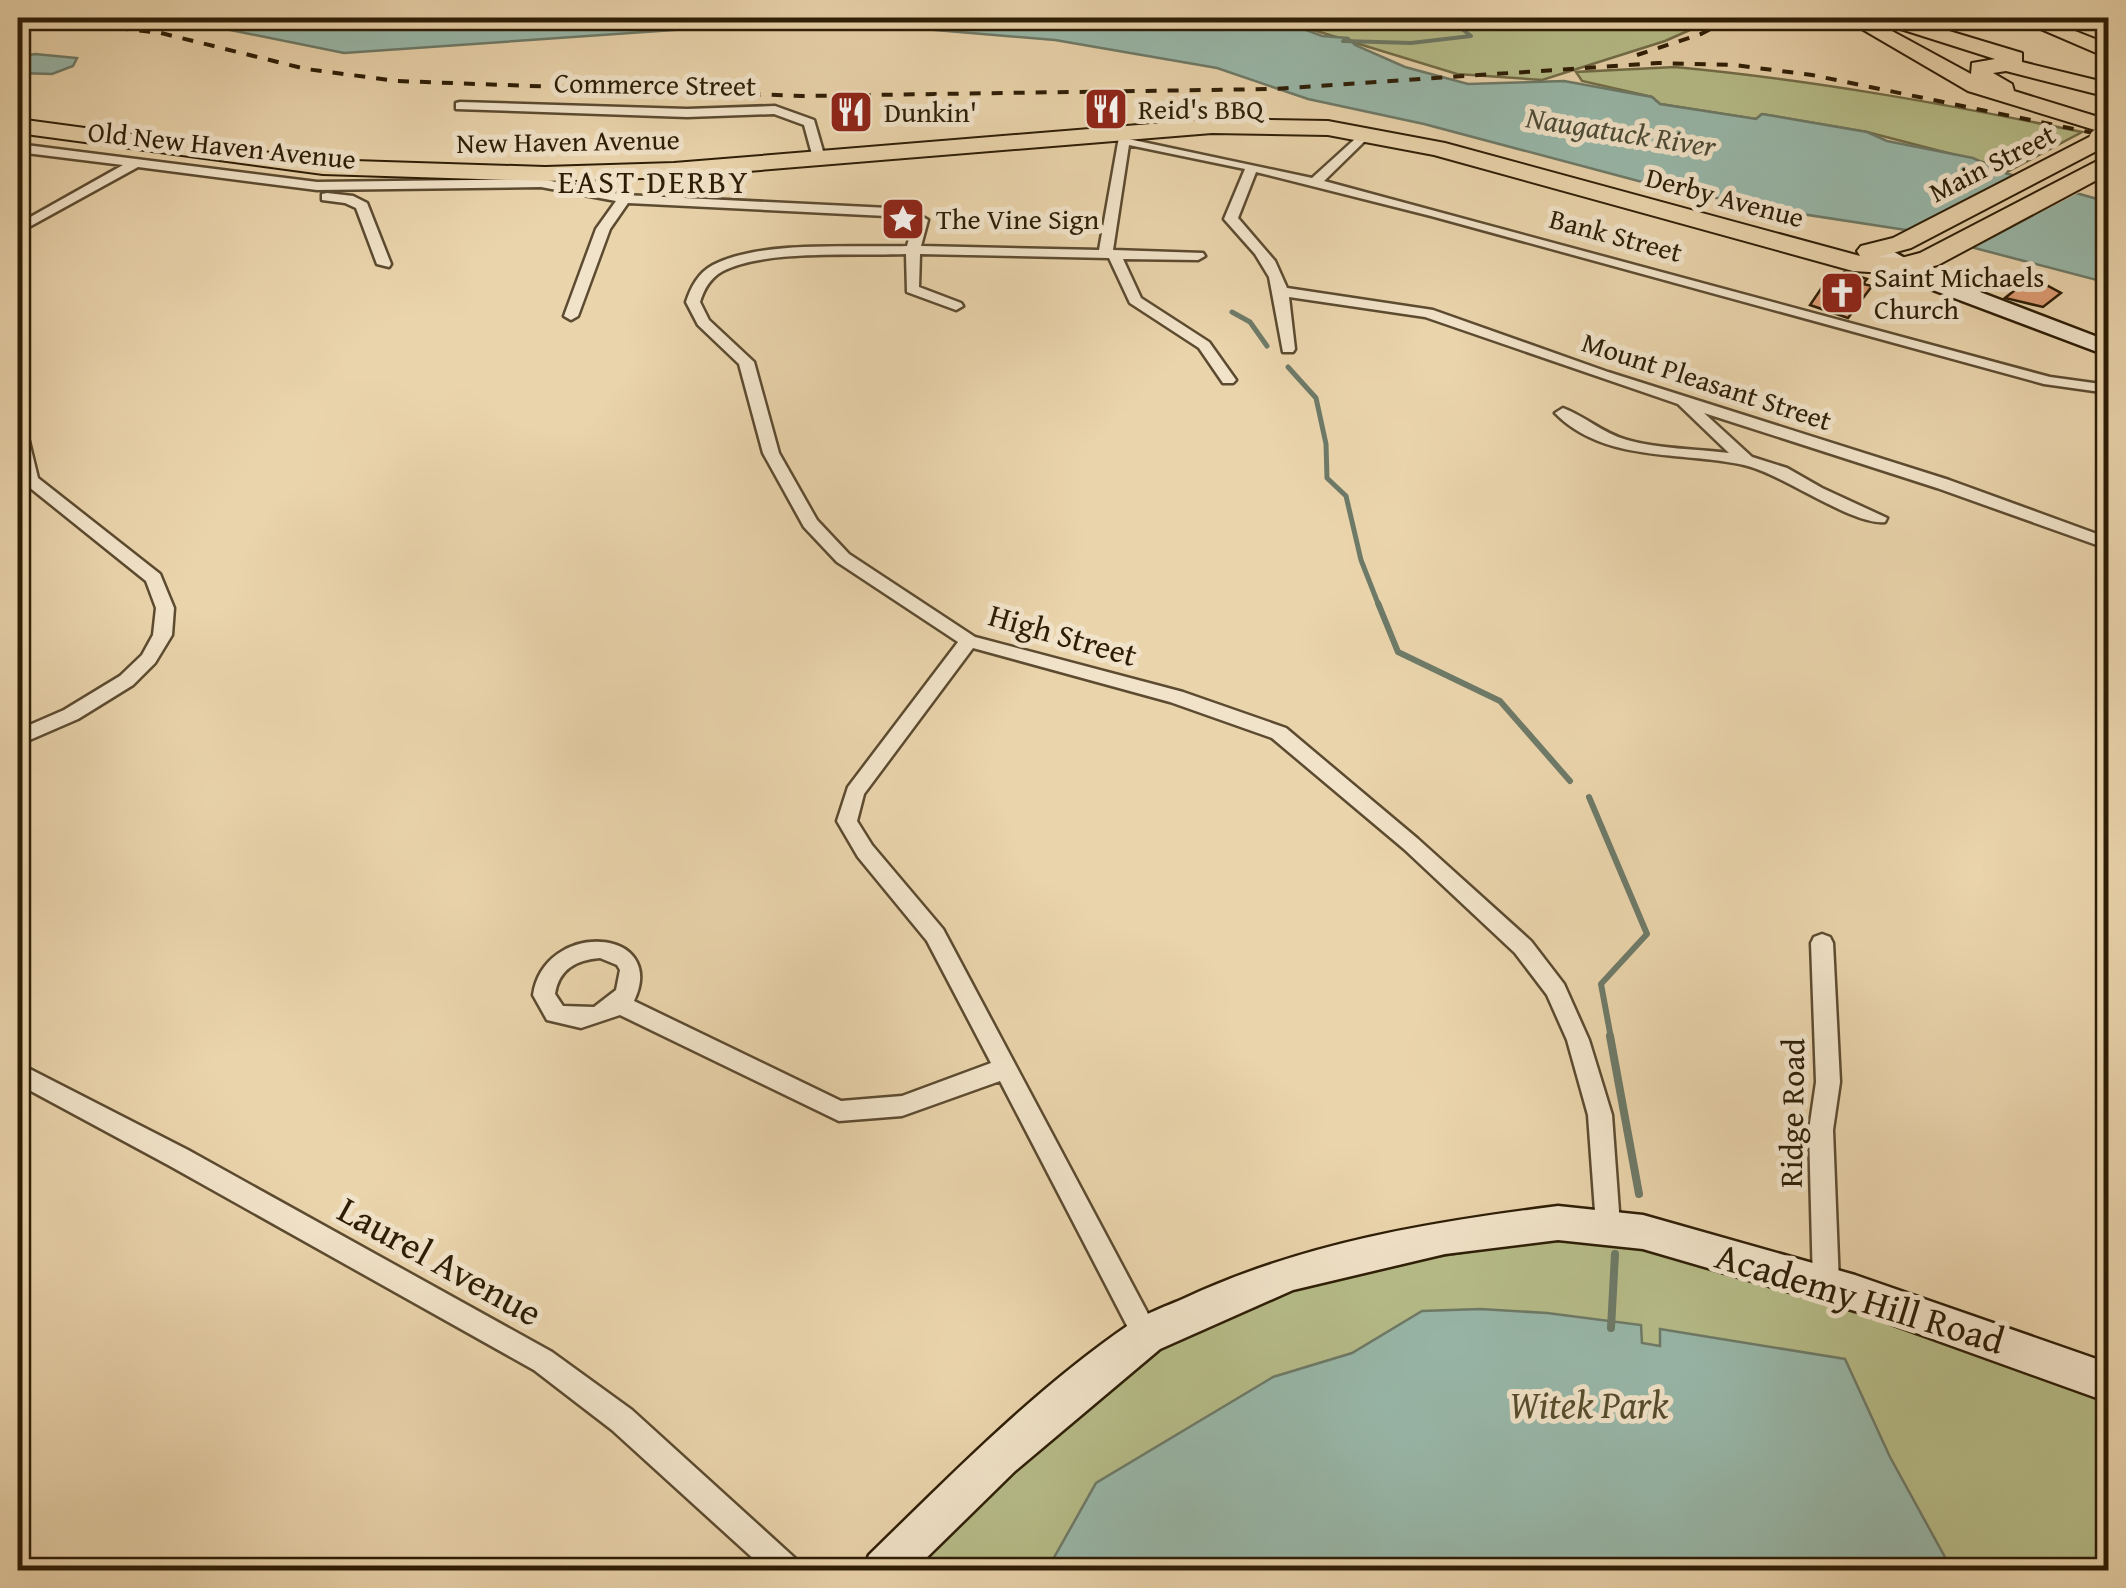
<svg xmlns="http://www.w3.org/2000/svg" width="2126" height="1588" font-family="'Gentium Book Plus',serif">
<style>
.green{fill:#b6bd89;stroke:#726d48;stroke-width:2.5}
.water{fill:#98b8aa;stroke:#6d7a68;stroke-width:2.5}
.pier{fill:#ead4ac}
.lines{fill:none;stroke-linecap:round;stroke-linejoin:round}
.stream-far3{stroke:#6d7a68;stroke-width:4}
.stream-far2{stroke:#6d7a68;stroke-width:5}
.stream-far1{stroke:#6d7a68;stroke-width:6}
.stream{stroke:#6d7a68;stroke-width:8}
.building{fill:#e09d75;stroke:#2d1d06;stroke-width:2.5}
.street-casing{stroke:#5c4b30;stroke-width:5}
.secondary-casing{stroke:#2d1d06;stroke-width:5}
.highway-casing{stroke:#2d1d06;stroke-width:4}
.street{fill:#f1e3c9;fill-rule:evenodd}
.secondary{fill:#f1e3c9;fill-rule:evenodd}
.highway{fill:#ead4ac;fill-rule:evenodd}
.rail{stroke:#2d1d06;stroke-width:4;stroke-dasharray:11 11;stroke-linecap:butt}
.highway-bridge-casing{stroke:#2d1d06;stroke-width:26;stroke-linecap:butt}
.highway-bridge{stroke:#ead4ac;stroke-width:24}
.labels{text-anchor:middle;stroke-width:10;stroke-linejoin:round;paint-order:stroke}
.far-street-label{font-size:28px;fill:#2d1d06;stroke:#f1e3c9}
.far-poi-label{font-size:28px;fill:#2d1d06;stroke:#f1e3c9;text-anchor:start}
.far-water-label{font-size:30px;font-style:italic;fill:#4d4c37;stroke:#f1e3c9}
.far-quarter-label{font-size:32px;letter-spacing:2.5px;fill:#2d1d06;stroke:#f1e3c9}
.street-label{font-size:32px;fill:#2d1d06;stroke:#f1e3c9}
.near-street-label{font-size:38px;fill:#2d1d06;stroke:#f1e3c9}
.near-park-label{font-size:38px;font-style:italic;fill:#564d2d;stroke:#f1e3c9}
</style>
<rect width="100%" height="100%" fill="#ead4ac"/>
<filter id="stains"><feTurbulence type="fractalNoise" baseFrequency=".002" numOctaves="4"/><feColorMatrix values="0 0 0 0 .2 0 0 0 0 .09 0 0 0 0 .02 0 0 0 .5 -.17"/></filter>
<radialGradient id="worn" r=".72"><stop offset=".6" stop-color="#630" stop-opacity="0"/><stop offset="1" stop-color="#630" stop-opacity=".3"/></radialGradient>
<g class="green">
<path d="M1274,18H1717L1665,41L1542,80L1457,74Z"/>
<path d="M1675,67C1813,80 1946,104 2082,132L2005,173L1990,164L1867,132L1762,114L1756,119L1660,104L1652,97L1582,81L1576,72Z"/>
<path d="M1558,1238L1667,1251L2020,1364L2108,1401V1570H897L1024,1444L1158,1344L1252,1301L1365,1268Z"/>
</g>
<g class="water">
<path d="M171,18H1274L1322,36L1348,38L1355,45L1405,67L1468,84L1564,81L1652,97L1660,104L1756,119L1762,114L1867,132L1887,141L1973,158L2005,173L2108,202V283L1906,230L1769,209L1646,183L1424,124L1308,99L1217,68L1055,40L816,20L344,53Z"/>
<path d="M35,54L77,58L73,66L52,74L18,73V57Z"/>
<path d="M1480,1309L1547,1313L1641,1325L1642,1343L1660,1346V1329L1845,1359L1890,1457L1952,1570H1047L1096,1483L1273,1377L1352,1353L1422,1311Z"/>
</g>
<path class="pier" d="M2024,173L2084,190L1970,249L1905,232Z"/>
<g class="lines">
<path class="stream-far3" d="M1343,41L1411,43L1471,36L1448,18"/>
<g class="stream-far2">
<path d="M1232,312L1250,322L1267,346"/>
<path d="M1288,367L1316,398L1326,444L1327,478L1346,496L1361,560L1379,606"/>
</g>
<g class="stream-far1">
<path d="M1378,603L1398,652L1500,701L1570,781"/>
<path d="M1589,797L1647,934L1601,984L1611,1038"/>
</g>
<g class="stream">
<path d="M1610,1036L1639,1194"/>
<path d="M1611,1328L1615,1254"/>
</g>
</g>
<g class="building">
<path d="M1844,272L1867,279L1863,284L1872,286L1848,318L1810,305L1831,274L1840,277Z"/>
<path d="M2029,279L2048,286L2061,293L2043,307L2005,298Z"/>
</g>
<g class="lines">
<defs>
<g id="street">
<path d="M460,102L687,109L775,106L814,120L825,158L819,162L813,158L804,125L774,114L687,117L456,109V103Z"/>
<path d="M1366,129L1372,133L1370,136L1324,181L2050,377L2108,385V393L2044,384L1431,216L1256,172L1238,218L1275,261L1287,288L1433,310L1608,372L1949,480L2108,538V549L1937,488L1704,413L1752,457L1787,468L1822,488L1887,518L1885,522C1853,526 1781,473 1744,465C1681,451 1604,463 1555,413L1563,408C1585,416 1602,433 1627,440C1659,449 1696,449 1729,453L1678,404L1425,317L1289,297L1295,349L1293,352H1283L1269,277L1255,254L1224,219L1245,169L1129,145L1113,250L1203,253L1205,256L1198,260L1123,259L1141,298L1209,342L1236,380L1233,383H1223L1199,348L1130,303L1109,258L920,254L919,287L961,303L963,306L956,310L907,292L906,254C856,256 766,249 723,271C710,278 704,289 700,302L709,320L754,362L779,453L817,520L849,554L975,637L1183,692L1286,728L1418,839L1531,941L1564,984L1589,1040L1612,1115L1620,1225L1617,1233L1608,1236L1599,1233L1596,1225L1588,1115L1567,1040L1547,995L1515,953L1404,849L1272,738L1170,702L973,648L864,794L857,821L872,845L943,929L1155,1327L1159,1336L1155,1345L1146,1349L1137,1345L1000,1081L902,1116L839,1121L620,1015L581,1028L547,1020L533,995C544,919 669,927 634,1001L841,1101L902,1096L991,1063L927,941L858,857L837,821L848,787L958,642L837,562L804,527L763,453L739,364L698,325L686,302C691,287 698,273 713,265C760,240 853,248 907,246L914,221L906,217L628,203L610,229L578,316L571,320L564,316L596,229L616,201L541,187L317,190L138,167L18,233V224L123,165L18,152V144L317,182L541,179L624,195L909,209L928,220L921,246L1099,250L1119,137L1312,178ZM600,958L617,965L620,970L616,990L594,1007L563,1006L555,994C559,969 576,960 600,958Z"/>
<path d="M327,193L353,196L367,203L391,264L389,267L377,264L356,208L345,203L322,200V194Z"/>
<path d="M18,424L26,429L38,478L160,574L174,608L172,635L155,663L133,685L78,719L18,745V730L64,710L120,676L142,655L153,635L156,608L146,581L24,483L18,461Z"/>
<path d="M1822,934L1830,937L1833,943L1840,1082L1833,1130L1839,1284L1835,1292L1826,1296L1817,1292L1813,1284L1809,1130L1816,1082L1811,943L1814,937Z"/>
<path d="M18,1063L188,1150L552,1352L632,1410L797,1560L801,1570H766L612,1430L534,1370L170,1166L18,1084Z"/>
</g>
<g id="secondary">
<path d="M1880,244L1933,274L2108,341V356L1917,284L1873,254L1870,250L1873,246Z"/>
<path d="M1558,1206L1643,1215L1855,1275L2108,1363V1402L1855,1311L1643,1249L1558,1240L1445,1254L1293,1290L1160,1349L1015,1471L914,1570H863L869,1555C951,1475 1035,1389 1130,1324C1146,1313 1167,1306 1185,1298C1303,1243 1430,1222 1558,1206Z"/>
</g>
<g id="highway">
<path d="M1843,18H1868L1971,74L1972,63L1995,59L1888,25L1884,21L1887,18H1906L2022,53V62L2108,83V97L2006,71L1993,73L2012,84L2014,91L2108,120V134L1968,91Z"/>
<path d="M2015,18H2042L2108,44V58Z"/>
<path d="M18,119L323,160L545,167L674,163L1212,119L1328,121L1445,143L1860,256L1857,251L1861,246L1893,238L2093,135H2108V145L1911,248L1878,257L1901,258L1920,253L2099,160L2108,158V174L1938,265L1901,274L1853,271L1434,155L1328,135L1212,133L674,177L545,181L323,174L18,133Z"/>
</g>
</defs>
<use href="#street" class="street-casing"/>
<use href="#secondary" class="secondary-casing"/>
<use href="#highway" class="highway-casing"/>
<use href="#street" class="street"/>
<use href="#secondary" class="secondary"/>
<use href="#highway" class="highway"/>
<g class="rail">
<path d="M30,18L161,33L306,69L397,81L803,96L1273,89L1658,63L1734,65L1812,75L2108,136"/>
<path d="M1637,55L1701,34L1731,18"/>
</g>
<defs>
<path id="highway-bridge" d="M2101,140L2108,136"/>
</defs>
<use href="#highway-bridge" class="highway-bridge-casing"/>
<use href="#highway-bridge" class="highway-bridge"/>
</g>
<defs>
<symbol id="restaurant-square" viewBox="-11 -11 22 22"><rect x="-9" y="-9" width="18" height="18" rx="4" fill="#8f2418" stroke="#f1e3c9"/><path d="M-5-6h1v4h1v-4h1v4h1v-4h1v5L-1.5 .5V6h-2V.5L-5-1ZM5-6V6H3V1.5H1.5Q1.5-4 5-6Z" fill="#fff"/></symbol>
<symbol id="sight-square" viewBox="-11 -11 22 22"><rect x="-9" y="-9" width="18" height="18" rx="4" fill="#8f2418" stroke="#f1e3c9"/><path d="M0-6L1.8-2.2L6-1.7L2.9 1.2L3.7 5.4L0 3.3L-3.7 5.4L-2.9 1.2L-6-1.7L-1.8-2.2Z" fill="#fff"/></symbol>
<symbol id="church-square" viewBox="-11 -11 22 22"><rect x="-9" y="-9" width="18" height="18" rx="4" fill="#8f2418" stroke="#f1e3c9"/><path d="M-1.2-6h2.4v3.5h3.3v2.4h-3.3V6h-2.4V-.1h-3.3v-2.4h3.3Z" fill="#fff"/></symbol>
</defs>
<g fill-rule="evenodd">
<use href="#restaurant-square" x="1081" y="84" width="50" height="50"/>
<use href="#restaurant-square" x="826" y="87" width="50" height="50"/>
<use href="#sight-square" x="878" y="194" width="50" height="50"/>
<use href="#church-square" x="1817" y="268" width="50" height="50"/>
</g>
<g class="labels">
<g class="far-street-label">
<text transform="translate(655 84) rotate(1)" y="10">Commerce Street</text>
<text transform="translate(568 141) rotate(-1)" y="10">New Haven Avenue</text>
<text transform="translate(222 145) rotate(6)" y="10">Old New Haven Avenue</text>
<text transform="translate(1992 163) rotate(-27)" y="10">Main Street</text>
<text transform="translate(1725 197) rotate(15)" y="10">Derby Avenue</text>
<text transform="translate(1616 235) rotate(15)" y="10">Bank Street</text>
<text transform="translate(1707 381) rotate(18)" y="10">Mount Pleasant Street</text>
</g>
<g class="far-poi-label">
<text x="1138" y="119">Reid's BBQ</text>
<text x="884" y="122">Dunkin'</text>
<text x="936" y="229">The Vine Sign</text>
<text x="1874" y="287">Saint Michaels<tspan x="1874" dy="32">Church</tspan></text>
</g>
<g class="far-water-label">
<text transform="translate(1621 132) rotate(9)" y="10">Naugatuck River</text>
</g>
<g class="far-quarter-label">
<text x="654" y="193">EAST DERBY</text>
</g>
<g class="street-label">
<text transform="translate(1063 635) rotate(16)" y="11">High Street</text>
<text transform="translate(1792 1113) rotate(-89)" y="11">Ridge Road</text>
</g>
<g class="near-street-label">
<text transform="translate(440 1261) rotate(29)" y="13">Laurel Avenue</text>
<text transform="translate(1860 1298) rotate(17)" y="13">Academy Hill Road</text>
</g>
<g class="near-park-label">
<text x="1589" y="1418">Witek Park</text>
</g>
</g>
<rect width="2126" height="1588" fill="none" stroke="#ead4ac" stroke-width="60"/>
<rect x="20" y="20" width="2086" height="1548" fill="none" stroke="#2d1d06" stroke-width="5"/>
<rect x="30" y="30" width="2066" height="1528" fill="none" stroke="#2d1d06" stroke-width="2.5"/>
<rect width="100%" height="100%" filter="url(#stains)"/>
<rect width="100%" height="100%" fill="url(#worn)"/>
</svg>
